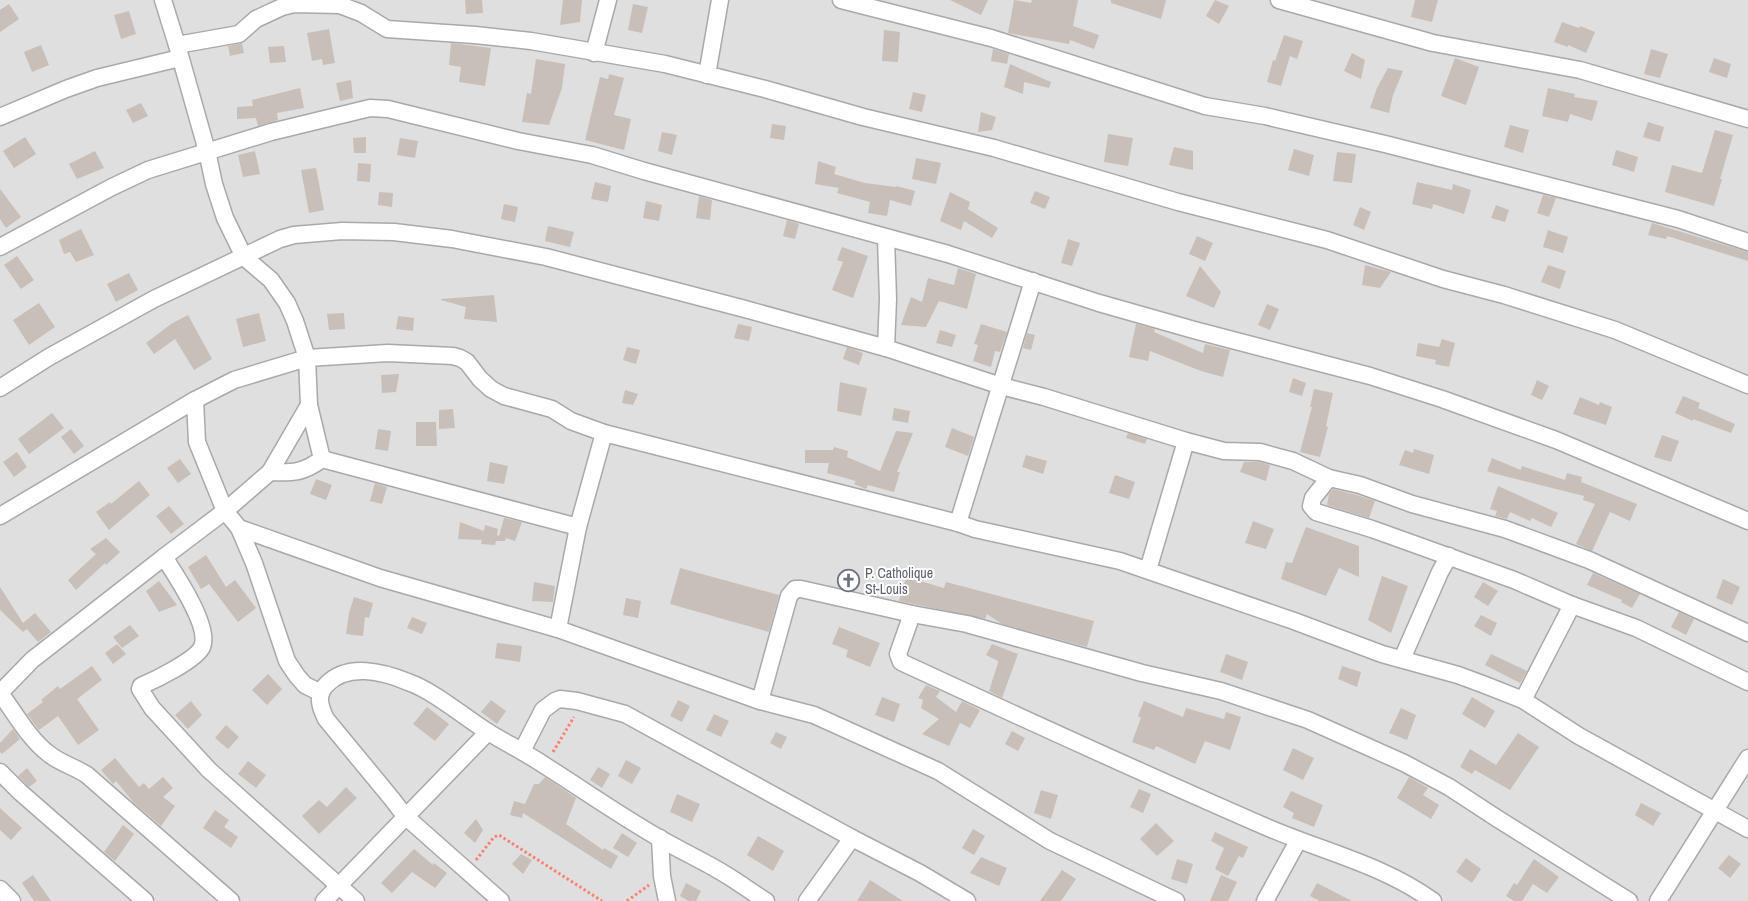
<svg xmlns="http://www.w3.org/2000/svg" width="1748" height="901" font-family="'Archivo Narrow',sans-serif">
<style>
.residential{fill:#e0dfdf}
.building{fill:#c7bfb8}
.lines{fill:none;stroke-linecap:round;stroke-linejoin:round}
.minor-casing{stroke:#a9a9a9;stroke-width:19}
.path{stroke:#fa8072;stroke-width:3;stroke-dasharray:2.5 2.5;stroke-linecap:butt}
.minor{stroke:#fff;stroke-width:16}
.labels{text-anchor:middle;stroke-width:4;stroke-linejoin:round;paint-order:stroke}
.worship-label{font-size:14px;fill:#5b616d;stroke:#fff;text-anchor:start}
</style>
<rect width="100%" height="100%" fill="#f2efe9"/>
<rect class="residential" x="0" y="0" width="1748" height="901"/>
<g class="building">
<path d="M465,0H482L483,13L466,14Z"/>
<path d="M563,0H582L580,22L560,25Z"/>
<path d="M950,0H988L981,15Z"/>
<path d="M1014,0L1031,3L1032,0H1078L1073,26L1099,35L1094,49L1070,40L1069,44L1008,33Z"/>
<path d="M1111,0H1166L1161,19L1111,3Z"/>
<path d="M1215,0L1229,6L1219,24L1206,16Z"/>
<path d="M1415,0H1438L1432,22L1411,17Z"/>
<path d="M9,4L19,19L0,32V10Z"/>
<path d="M633,4L648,7L642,33L628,30Z"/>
<path d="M129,11L136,34L121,39L114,15Z"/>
<path d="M1562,22L1579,28L1580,26L1595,32L1586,53L1568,45V47L1554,42Z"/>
<path d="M329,29L335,63L323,65L322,59L312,61L307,33Z"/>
<path d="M884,30L900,32L898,62L882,61Z"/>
<path d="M1284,35L1303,41L1297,59L1290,56L1281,86L1267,82L1273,60L1275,61Z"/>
<path d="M242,43L244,53L230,56L228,46Z"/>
<path d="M451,43L491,48L485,86L459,82L461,67L449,65Z"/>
<path d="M41,45L49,65L32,72L24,52Z"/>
<path d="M284,46L286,62L270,63L268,47Z"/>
<path d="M993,49L1009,54L1007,64L991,61Z"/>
<path d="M1651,49L1668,54L1660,78L1644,74Z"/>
<path d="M1352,53L1365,60L1361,79L1344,71Z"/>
<path d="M1455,58L1479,67L1466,105L1441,96Z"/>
<path d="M1714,58L1731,64L1727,78L1709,72Z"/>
<path d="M536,59L565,64L562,88L549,125L522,122L527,93L531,94Z"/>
<path d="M1010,64L1051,82L1049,88L1024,82L1023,94L1004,87Z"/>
<path d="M1388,68L1403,71L1393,95L1389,113L1370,108L1377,88Z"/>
<path d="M609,74L624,78L614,115L631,119L624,150L585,140L600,77L608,79Z"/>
<path d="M351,80L353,98L340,101L336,83Z"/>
<path d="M300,88L304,108L277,113L278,120L258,126L256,118L237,119V107L253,106L252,100Z"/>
<path d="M1548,88L1575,94L1574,97L1598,101L1592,121L1570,114L1568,122L1542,116Z"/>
<path d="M913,92L926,95L922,112L909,109Z"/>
<path d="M141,103L148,116L133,123L126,110Z"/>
<path d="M981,112L996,117L992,130L978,132Z"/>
<path d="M1648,122L1664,127L1660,142L1643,137Z"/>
<path d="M772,124L786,126L784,140L770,138Z"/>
<path d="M1510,125L1529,130L1523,153L1504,147Z"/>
<path d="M1715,130L1733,135L1720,179H1722L1714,206L1665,192L1672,165L1702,173Z"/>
<path d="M662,132L677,135L672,155L658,151Z"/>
<path d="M1108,134L1133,138L1128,166L1104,162Z"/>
<path d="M25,137L36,154L14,168L3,151Z"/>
<path d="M366,137V153H354L353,138Z"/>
<path d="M400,138L418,141L415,158L397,155Z"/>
<path d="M1174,147L1193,151V170L1169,165Z"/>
<path d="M1294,149L1314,155L1309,176L1288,170Z"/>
<path d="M1616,150L1638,157L1634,172L1612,165Z"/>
<path d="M95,151L104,168L77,179L69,164Z"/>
<path d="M255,151L260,174L243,177L238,155Z"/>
<path d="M1337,152L1356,154L1352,183L1333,181Z"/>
<path d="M916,158L941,163L936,184L912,179Z"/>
<path d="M818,161L836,167L834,174L865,183L896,187V186L915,191L911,206L890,200L887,216L868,213L870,202L837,193L839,188L815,184Z"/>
<path d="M358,163L371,164L370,182L357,181Z"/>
<path d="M316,168L324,210L309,213L301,170Z"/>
<path d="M595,182L611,186L608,202L591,199Z"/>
<path d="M1417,182L1452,190L1453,184L1471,190L1464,214L1433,204L1432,209L1412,204Z"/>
<path d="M0,189L21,217L6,228L0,219Z"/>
<path d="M1035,191L1050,197L1045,209L1030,203Z"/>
<path d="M379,192L393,193L392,207L378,205Z"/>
<path d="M950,192L970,202L968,209L998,228L992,238L964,221L961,230L940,221Z"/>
<path d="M1543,195L1556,198L1549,217L1537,213Z"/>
<path d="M699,196L712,200L710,220L696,218Z"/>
<path d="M646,201L662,205L659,221L643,218Z"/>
<path d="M504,204L518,207L515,222L501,219Z"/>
<path d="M1496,205L1509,210L1505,222L1491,218Z"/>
<path d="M1360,207L1371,212L1364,230L1353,225Z"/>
<path d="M787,220L799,224L795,239L783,236Z"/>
<path d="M1652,223L1748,252V261L1667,236L1666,239L1648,235Z"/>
<path d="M548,226L574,232L570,247L545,241Z"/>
<path d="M81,229L94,255L76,262L70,252L64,254L59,240Z"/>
<path d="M1548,230L1568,237L1563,253L1543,247Z"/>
<path d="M1197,236L1213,243L1205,261L1189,254Z"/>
<path d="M1068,239L1080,243L1072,266L1061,263Z"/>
<path d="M842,247L868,256L853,298L832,290L843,262L837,260Z"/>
<path d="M17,256L34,280L21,289L4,265Z"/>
<path d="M1365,265L1391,272L1380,288L1362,285Z"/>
<path d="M1548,265L1566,271L1560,289L1541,282Z"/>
<path d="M1200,266L1221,292L1214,308L1186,296Z"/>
<path d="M958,268L976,274L967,309L939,301L926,327L901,325L911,297L922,302L928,278L954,285Z"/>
<path d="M129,273L138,290L116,302L107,284Z"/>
<path d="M494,295L497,322L464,319L466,307L441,300V299Z"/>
<path d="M39,303L55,327L29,345L13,320Z"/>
<path d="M1267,304L1279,309L1270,330L1258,325Z"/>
<path d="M259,313L266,341L243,347L236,319Z"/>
<path d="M344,313L345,329L329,330L327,314Z"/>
<path d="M188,315L212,359L194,370L175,339L154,354L146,343L171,324Z"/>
<path d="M398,316L414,318L413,331L396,329Z"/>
<path d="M738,324L752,327L749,341L734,338Z"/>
<path d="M981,324L1007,332L1000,352L995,351L991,367L973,361L978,345L974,344Z"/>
<path d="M1136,324L1155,329L1154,332L1203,353L1205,344L1230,350L1223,377L1201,371L1150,351L1148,361L1129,357Z"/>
<path d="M940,330L956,335L952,347L936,343Z"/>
<path d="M1027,333L1035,335L1031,350L1023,348Z"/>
<path d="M1442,339L1455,343L1449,367L1435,364L1436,360L1416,356L1418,343L1439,347Z"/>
<path d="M627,347L640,350L636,364L623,360Z"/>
<path d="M847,347L863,353L859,365L843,359Z"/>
<path d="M399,374L396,392L382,393L381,375Z"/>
<path d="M1293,378L1306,383L1302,396L1289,392Z"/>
<path d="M1537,380L1549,386L1542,400L1531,395Z"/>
<path d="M840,382L867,388L861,416L837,411Z"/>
<path d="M1314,389L1333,393L1326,426L1328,427L1320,457L1300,452L1312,407H1310Z"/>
<path d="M625,390L638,394L633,405L622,403Z"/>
<path d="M1683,396L1700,403L1698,408L1735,424L1731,433L1693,419V421L1675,413Z"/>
<path d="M1580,397L1599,405L1600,402L1612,407L1606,425L1573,414Z"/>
<path d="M894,408L910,411L908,423L892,420Z"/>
<path d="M453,409L455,428L439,429V410Z"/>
<path d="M52,413L64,428L29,454L18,439Z"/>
<path d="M416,422H436L437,446H416Z"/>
<path d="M952,428L974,437L968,456L945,447Z"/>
<path d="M71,429L84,446L74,454L61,437Z"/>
<path d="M378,429L391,431L388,451L375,449Z"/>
<path d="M896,431L913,433L897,472H900L894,492L868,485L866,489L854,484L856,481L827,473L829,463H805V450H833L834,447L848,451L847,457L880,471Z"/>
<path d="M1128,433L1147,439L1145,444L1126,438Z"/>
<path d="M1662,435L1679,441L1671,462L1654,457Z"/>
<path d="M1414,449L1434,455L1429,474L1399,465L1405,450L1413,453Z"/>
<path d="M17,452L27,467L14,477L3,462Z"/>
<path d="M1026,455L1047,461L1043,474L1022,467Z"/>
<path d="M1492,458L1521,470L1522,466L1565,480L1567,473L1582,477L1581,482L1637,504L1630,521L1610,512L1592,551L1576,544L1595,504L1583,500L1584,496L1496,474L1487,471Z"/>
<path d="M180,459L191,474L178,483L167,468Z"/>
<path d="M490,462L508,466L504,484L487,481Z"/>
<path d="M1244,462H1259L1270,465L1266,481L1240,472Z"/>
<path d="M1115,475L1135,482L1129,499L1109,493Z"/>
<path d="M316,479L332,485L326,500L310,494Z"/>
<path d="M139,481L150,495L109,530L96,512L110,502L111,504Z"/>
<path d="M375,483L387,487L382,504L370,501Z"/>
<path d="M1498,486L1558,513L1551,527L1532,518L1530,521L1510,512L1507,519L1495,516L1497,511L1490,509Z"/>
<path d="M1333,489L1357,495L1375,501L1369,518L1327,505L1329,494Z"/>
<path d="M169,506L184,524L171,534L156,516Z"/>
<path d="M504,518L522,522L515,541L506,538L505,541H496L495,545L481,544L482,540L458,539L460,522L484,531L485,525L498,529L497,535L499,536Z"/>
<path d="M1253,521L1274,529L1266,549L1245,543Z"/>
<path d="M1306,527L1359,546V577L1339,568L1326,596L1281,579L1286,562L1292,563Z"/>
<path d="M106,538L120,552L106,565L105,563L76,590L68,580L96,554L90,549Z"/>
<path d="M206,555L226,587L235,580L256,608L238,622L209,584L201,589L188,567Z"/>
<path d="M680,568L779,595L769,632L670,604Z"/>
<path d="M1593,573L1640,594L1632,608L1621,602L1622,600L1587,585Z"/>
<path d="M1382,576L1408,586L1391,633L1368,620Z"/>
<path d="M906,577L944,588L946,582L1094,621L1087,647L1002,624L987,614L985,619L899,601Z"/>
<path d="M1723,579L1740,587L1732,605L1716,598Z"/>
<path d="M159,581L177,605L159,612L146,591Z"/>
<path d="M534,582L555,586L553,602L532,601Z"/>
<path d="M1483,582L1498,591L1488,606L1474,597Z"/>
<path d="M0,587L23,623L35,613L51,632L38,642L27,629L23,632L0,610Z"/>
<path d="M354,597L373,603L369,618L365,617L363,636L346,634L349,613Z"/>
<path d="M626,598L641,601L638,618L623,615Z"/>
<path d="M1679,612L1694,619L1686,635L1671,627Z"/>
<path d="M1481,615L1497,623L1491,636L1474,626Z"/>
<path d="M412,617L427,623L422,634L407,628Z"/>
<path d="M130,625L139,636L122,648L113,637Z"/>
<path d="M839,627L880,643L870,667L846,657L848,650L832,644Z"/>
<path d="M497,643L522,646L520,662L495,658Z"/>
<path d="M117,644L126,654L113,664L105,653Z"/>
<path d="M992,644L1018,654L1002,698L989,691L998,663V661L986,655Z"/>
<path d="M1226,654L1248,662L1242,680L1220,672Z"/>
<path d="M1491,654L1527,671L1520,683L1485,665Z"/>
<path d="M92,666L102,680L77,699L99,730L78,745L58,716L39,730L27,714L43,702L41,700L58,686L60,689Z"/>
<path d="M1342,666L1361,672L1357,687L1338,679Z"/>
<path d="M268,674L282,689L267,705L252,690Z"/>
<path d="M926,685L940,691L936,697L956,712L962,701L980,710L970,728L960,723L949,746L922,734L939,719L921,708L923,700L918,698Z"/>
<path d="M882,697L900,704L894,722L875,715Z"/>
<path d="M1472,697L1495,711L1485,728L1462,714Z"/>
<path d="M491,700L506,711L497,724L481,712Z"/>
<path d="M678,700L690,706L682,722L670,716Z"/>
<path d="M191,701L202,715L188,729L175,715Z"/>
<path d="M1144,701L1183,717L1186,708L1224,719L1226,712L1241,717L1230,750L1205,741L1195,764L1156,746L1154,750L1132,742L1141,718L1138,716Z"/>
<path d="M427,707L449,724L435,741L413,724Z"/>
<path d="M1401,708L1416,715L1407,740L1389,733Z"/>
<path d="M714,714L729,721L721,737L706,730Z"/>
<path d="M226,725L239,737L228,749L215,738Z"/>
<path d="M13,729L20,739L2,754L0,752V743Z"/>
<path d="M1012,731L1025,738L1018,751L1005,744Z"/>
<path d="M776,732L787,737L781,749L770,743Z"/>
<path d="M1518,733L1539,747L1510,790L1475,770L1472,774L1460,767L1470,749L1496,765Z"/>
<path d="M1293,748L1314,758L1303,780L1283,770Z"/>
<path d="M115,758L139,787L144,783L149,789L163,777L173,788L163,797L175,806L161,826L134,803L116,781L113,784L101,770Z"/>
<path d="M626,760L641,768L632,784L618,776Z"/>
<path d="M248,761L266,775L256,788L238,774Z"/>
<path d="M598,767L610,774L602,788L590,780Z"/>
<path d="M27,768L37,781L29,787L18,776Z"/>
<path d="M545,777L576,798L566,824L603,850L604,848L618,856L611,869L523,813L522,818L510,815L514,801L525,804L534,784H539Z"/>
<path d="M1409,777L1428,788L1423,795L1439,805L1431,819L1397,798Z"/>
<path d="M346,787L357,798L319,834L302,816L319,800L327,807Z"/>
<path d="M1139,789L1151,794L1143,813L1130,807Z"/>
<path d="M1041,790L1058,795L1051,819L1034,813Z"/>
<path d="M1291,791L1323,805L1314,827L1292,818L1294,813L1283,807Z"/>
<path d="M677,794L700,804L692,822L670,812Z"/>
<path d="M1641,803L1661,813L1653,826L1635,815Z"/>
<path d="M0,808L22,828L11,840L0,830Z"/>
<path d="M215,810L229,820L224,827L238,837L231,848L203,828Z"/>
<path d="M476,819L483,830L475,843L464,833Z"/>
<path d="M1156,823L1174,841L1157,856L1140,839Z"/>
<path d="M123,825L134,834L115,861L104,852Z"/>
<path d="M973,829L985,836L974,855L962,848Z"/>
<path d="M1215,832L1248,847L1243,858L1239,856L1228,876L1215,869L1224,848L1211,841Z"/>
<path d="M622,833L637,843L628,857L613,848Z"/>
<path d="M758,836L784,851L773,871L747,855Z"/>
<path d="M414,849L433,865L434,863L447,873L435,888L412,872L392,893L381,883Z"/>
<path d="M521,854L532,860L523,874L512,864Z"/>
<path d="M1729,855L1741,864L1730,878L1718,868Z"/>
<path d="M981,857L1007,868L999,886L970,873Z"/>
<path d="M1466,858L1481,869L1472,883L1456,872Z"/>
<path d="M1177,859L1193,864L1187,884L1171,879Z"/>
<path d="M1534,859L1559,877L1547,893L1533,884L1522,901H1514L1506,896L1514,883L1517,885Z"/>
<path d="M1062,870L1076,879L1061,901H1040Z"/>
<path d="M33,875L51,901H34L22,883Z"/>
<path d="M1221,875L1237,882L1228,901H1210Z"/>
<path d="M870,880L903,901H857Z"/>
<path d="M686,883L701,891L696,901H689L680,896Z"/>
<path d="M1317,883L1352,901H1320L1310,896Z"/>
</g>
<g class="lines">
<defs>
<g id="minor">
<path d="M163,0L177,45L207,151L214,184L225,218L244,257L271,280L287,303L295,321L307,358L309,405L322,459"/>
<path d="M841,0L991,38L1205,106L1265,116L1385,144L1678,219L1748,242"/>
<path d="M1279,0L1433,43L1580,70L1748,119"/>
<path d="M177,45L239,34L256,19L282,7L294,4L340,5L361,13L387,29L475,35L531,41L665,64L765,89L863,117L994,148L1178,202L1327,240L1443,279L1504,295L1615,330L1748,385"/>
<path d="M594,53L608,0"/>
<path d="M707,75L720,0"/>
<path d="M0,117L66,89L97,78L180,58"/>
<path d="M886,238L888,299L886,348"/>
<path d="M0,247L112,187L148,170L271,132L370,108L388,109L518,141L592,155L644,171L948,254L1099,303L1194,330L1370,376L1442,399L1556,440L1748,521"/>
<path d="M0,388L49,357L154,299L280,239L294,235L342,231L394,232L452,239L546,257L745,309L886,348L1001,386L1044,397L1186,441L1224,451L1260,452L1293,461L1329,478L1360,485L1412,504L1505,529L1589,560L1748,633"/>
<path d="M195,400L197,442L225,511L239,528L380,578L558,629L760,701L789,596L795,589H801L912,614L967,624L1142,673L1221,691L1308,720L1404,763L1449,787L1498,819L1629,901"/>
<path d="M309,405L270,472L225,511L164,557C175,574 211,627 202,647C196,660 155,680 141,686L140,689L152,708L209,770L356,901"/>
<path d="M270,472C293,473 303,473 322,459L578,527L558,629"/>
<path d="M1329,478L1313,498L1311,506L1316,512L1372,529L1514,580L1572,605L1636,628L1748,682"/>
<path d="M0,516L195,400L234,380L307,358L388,353L453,356L460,358L467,362L480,379L491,389L504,396L552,409L571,421L604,433L958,523L975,529L1120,561L1294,621L1382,654L1458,675L1485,685L1523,700L1579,736L1748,829"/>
<path d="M958,523L1033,281"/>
<path d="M578,527L604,433"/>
<path d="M239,528L254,563L287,661L297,676L305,685L321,693"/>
<path d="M1148,570L1186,441"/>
<path d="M912,614L898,654L901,662C1022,718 1142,773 1264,826C1321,851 1382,864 1433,901"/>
<path d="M1402,659L1440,572L1449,556"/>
<path d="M0,693C15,713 29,739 49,754C60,763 75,767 87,775L231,901"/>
<path d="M0,693L32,660L164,557"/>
<path d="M1523,700L1572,605"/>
<path d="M760,701L814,715L938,771L1050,841L1176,901"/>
<path d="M522,751L543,710L555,701L560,699L577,701L625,714L852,838L920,873L967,901"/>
<path d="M0,772L20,792L145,901"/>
<path d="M660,838L662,876L667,901"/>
<path d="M0,889L12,901"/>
<path d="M324,901L488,732"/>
<path d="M501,901L405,816L392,799L326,719C320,707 316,695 326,685C347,662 384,672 408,682C434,691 464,717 488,732C506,743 526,753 544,765C582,789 619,815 659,838C681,851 706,862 728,876C741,884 753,893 766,901"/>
<path d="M807,901L852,838"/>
<path d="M1265,901L1298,841"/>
<path d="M1658,901L1748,758"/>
</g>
</defs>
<use href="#minor" class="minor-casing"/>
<g class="path">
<path d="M553,752L574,717"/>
<path d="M476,860L494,837L499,835L602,901"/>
<path d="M627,901L649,885"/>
</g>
<use href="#minor" class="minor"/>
</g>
<defs>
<symbol id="church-ring" viewBox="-11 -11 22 22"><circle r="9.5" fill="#fff" stroke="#6b7280" stroke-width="1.5"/><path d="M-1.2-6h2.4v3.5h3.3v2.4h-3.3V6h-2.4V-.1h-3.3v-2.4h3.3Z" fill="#6b7280"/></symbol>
</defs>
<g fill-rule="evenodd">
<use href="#church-ring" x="836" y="568" width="25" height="25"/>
</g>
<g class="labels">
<g class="worship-label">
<text x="865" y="578">P. Catholique<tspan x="865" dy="16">St-Louis</tspan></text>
</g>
</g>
</svg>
